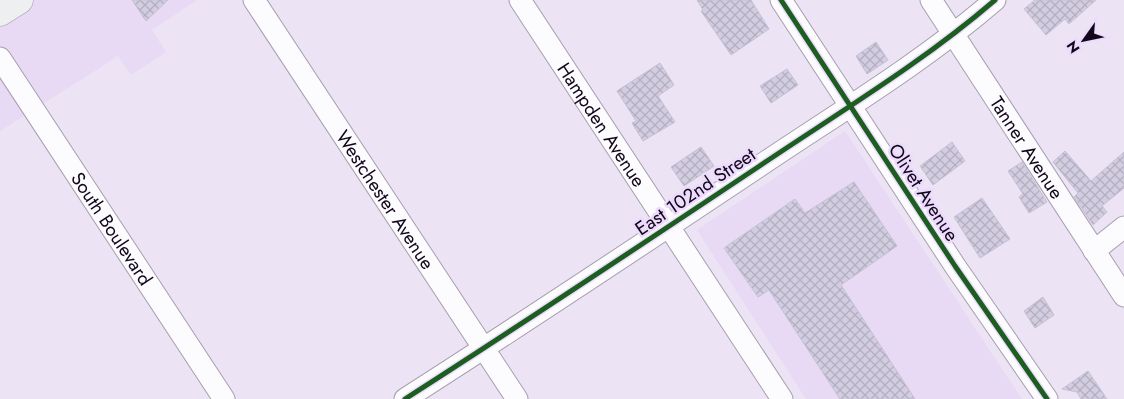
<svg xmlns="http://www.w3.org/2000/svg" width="1124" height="399" font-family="Jost,sans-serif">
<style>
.built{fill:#e8d9f5}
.building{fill:url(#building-cross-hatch);stroke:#c6c1d4}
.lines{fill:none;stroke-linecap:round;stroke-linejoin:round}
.minor-casing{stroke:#a79eaf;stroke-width:23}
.secondary-casing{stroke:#a79eaf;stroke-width:29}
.minor{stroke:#fcfbfd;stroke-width:21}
.secondary{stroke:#edeff1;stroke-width:28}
.cycleway-casing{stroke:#ecdbfc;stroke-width:8}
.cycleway{stroke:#1b5e20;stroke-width:5}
.labels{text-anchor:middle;stroke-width:5;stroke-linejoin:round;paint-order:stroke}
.street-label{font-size:19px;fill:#12071a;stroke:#ecdbfc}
</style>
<defs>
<pattern id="building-cross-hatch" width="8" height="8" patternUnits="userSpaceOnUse" patternTransform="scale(1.25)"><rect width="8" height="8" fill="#d2cde0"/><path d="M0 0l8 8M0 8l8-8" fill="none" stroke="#b3afc0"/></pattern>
</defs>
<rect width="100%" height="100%" fill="#ece3f4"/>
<g class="built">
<path d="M0,0H197L152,30L166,52L131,75L118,56L0,131Z"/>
<path d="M845,131L1022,399H806L697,230Z"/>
</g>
<g class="building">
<path d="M132,0H168L146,21Z"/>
<path d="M697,0H751L769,29L731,55L701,11L703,10Z"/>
<path d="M1035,0H1096L1069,24L1065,19L1046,35L1024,9Z"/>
<path d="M876,42L888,60L867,74L856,56Z"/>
<path d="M660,63L674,85L658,96L675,122L643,141L632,123L636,121L617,91Z"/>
<path d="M787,69L798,85L771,103L760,86Z"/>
<path d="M952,142L965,161L933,185L920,166Z"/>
<path d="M701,147L714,166L684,186L671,167Z"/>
<path d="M1065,151L1091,181L1124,152V188L1102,206L1107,212L1093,225L1074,197L1078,193L1053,162Z"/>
<path d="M1022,162L1047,202L1029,213L1019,197L1023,194L1008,171Z"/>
<path d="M854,182L897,246L841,285L915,399H840L769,290L758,297L724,248L795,199L805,213Z"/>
<path d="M982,198L1010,239L980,258L954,217Z"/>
<path d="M1043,297L1054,315L1035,328L1024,311Z"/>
<path d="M1088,371L1107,399H1081L1077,392L1062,389Z"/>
</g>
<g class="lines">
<defs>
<g id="minor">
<path id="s1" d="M254,0L517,399"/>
<path id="s2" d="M520,0L782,399"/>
<path d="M781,0L955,266L1047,399"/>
<path id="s3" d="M931,0L1124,296"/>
<path id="s4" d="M0,58L224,399"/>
<path d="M1094,251L1124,227"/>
<path d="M405,399C524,323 641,245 758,167C838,113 922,63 995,0"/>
</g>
<path id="secondary" d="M0,12L19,0"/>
</defs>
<use href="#minor" class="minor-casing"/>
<use href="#secondary" class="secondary-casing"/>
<use href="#minor" class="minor"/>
<use href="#secondary" class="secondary"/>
<defs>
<g id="cycleway">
<path d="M781,0L955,266L1047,399"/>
<path d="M405,399C524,323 641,245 758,167C838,113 922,63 995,0"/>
</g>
</defs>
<use href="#cycleway" class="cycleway-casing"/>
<use href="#cycleway" class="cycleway"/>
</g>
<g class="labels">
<g class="street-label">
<text dy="7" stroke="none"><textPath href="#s2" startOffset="149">Hampden Avenue</textPath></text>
<text dy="7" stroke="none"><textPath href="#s3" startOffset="176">Tanner Avenue</textPath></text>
<text transform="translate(695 191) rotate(-34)" y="7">East 102nd Street</text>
<text transform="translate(924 192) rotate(57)" y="7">Olivet Avenue</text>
<text dy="7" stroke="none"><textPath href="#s1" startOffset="239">Westchester Avenue</textPath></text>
<text dy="7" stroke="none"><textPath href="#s4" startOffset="204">South Boulevard</textPath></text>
</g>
</g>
<g transform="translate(1084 40) rotate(237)" stroke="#ecdbfc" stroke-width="4" paint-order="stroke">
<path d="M0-4L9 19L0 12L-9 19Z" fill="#12071a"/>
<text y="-8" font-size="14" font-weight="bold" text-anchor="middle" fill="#12071a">N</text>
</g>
</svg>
